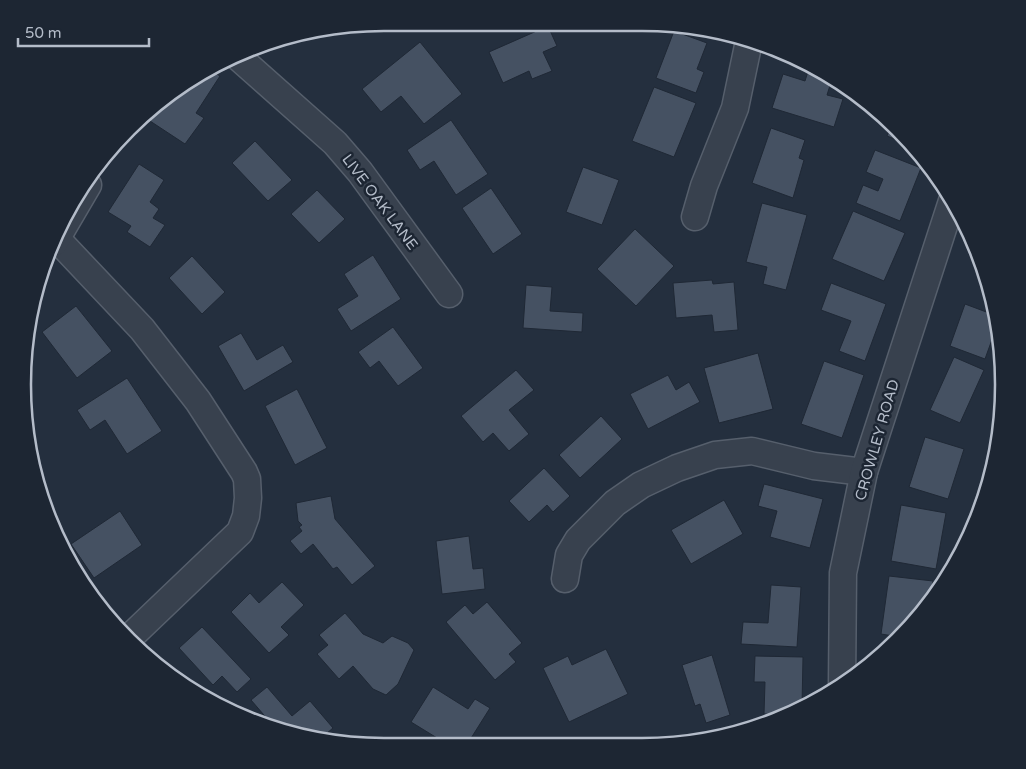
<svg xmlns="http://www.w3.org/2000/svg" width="1026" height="769" font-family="'Varela Round',sans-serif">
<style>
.building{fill:#455162;stroke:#1f2835}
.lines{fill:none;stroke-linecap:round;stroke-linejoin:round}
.minor-casing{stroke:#565f6c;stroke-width:29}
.minor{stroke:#38414e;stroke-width:26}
.labels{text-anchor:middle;stroke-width:5;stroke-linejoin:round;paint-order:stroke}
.street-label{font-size:15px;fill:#b4bcc9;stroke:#1d2633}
.rim{fill:none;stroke:#b4bcc9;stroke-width:2.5}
</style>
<rect width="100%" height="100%" fill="#242f3e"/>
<g class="building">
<path d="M548,26L557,46L543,52L552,71L532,79L529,71L503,83L489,52Z"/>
<path d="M674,31L707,43L697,69L704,72L696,93L656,78Z"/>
<path d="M420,42L462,94L424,124L401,96L381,112L362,89Z"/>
<path d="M809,68L832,79L827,95L843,99L834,127L772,108L783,74L805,81Z"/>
<path d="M209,69L220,76L196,113L204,118L185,144L150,121L162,103L203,71Z"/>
<path d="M654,87L696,103L674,157L632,141Z"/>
<path d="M451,120L488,174L456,195L434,161L420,170L407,150Z"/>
<path d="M892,124L897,128L912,146L887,136Z"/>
<path d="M771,128L805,140L799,158L804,160L793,198L752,183Z"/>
<path d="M255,141L292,180L268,201L232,163Z"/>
<path d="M875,150L921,168L900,221L856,203L863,185L878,191L883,179L866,172Z"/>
<path d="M139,164L164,180L150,202L159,209L153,218L165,225L150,247L127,232L131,226L108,212Z"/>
<path d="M583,167L619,180L602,225L566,212Z"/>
<path d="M491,188L522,234L493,254L462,208Z"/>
<path d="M317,190L345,219L319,243L291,214Z"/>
<path d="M762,203L807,215L786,290L763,284L767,267L746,262Z"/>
<path d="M853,211L905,233L884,281L832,259Z"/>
<path d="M635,229L674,266L636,306L597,269Z"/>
<path d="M373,255L401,299L351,331L337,309L358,296L344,274Z"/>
<path d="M192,256L225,292L202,314L169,278Z"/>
<path d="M712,280L713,284L734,282L738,330L714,332L712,315L676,318L673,283Z"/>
<path d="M831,283L886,304L865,361L839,351L851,321L821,310Z"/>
<path d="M526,285L552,287L550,311L583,313L582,332L523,328Z"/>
<path d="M965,304L997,316L999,336L994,334L985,359L950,346Z"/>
<path d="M76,306L112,351L77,378L42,332Z"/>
<path d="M393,327L423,368L398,386L379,361L370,368L358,352Z"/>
<path d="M241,333L257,360L283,345L293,362L244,391L218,346Z"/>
<path d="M758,353L773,409L719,423L704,368Z"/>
<path d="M954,357L984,370L960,423L930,410Z"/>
<path d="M824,361L864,375L842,438L801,424Z"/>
<path d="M516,370L534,390L509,410L529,434L509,451L493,433L483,442L461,416Z"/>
<path d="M668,375L676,390L689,382L700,402L648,429L630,394Z"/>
<path d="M127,378L162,431L127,454L105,420L90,430L77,410Z"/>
<path d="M297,389L327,448L295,465L265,406Z"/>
<path d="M601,416L622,439L580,478L559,455Z"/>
<path d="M925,437L964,449L948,499L909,487Z"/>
<path d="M544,468L570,496L553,512L547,505L529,522L509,501Z"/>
<path d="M764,484L823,499L810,548L770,537L777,511L758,506Z"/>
<path d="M331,496L335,519L375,566L352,585L337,567L333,569L313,544L301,554L290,541L302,531L299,527L302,525L298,521L296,503Z"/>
<path d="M724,500L743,534L691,564L671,530Z"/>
<path d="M901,505L946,513L936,569L891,561Z"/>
<path d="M120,511L142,545L94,578L71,544Z"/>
<path d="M469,536L473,569L483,568L485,589L442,594L436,541Z"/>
<path d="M889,576L933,581L930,601L900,637L881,634Z"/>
<path d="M282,582L304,605L281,627L289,635L269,653L231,612L250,593L259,603Z"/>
<path d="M771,585L801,587L797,647L741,644L743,622L768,623Z"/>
<path d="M487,602L522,643L509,654L516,662L495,680L446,622L465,605L473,614Z"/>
<path d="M345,613L363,634L383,643L392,636L408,643L414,650L398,684L386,695L373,689L353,666L339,679L317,654L328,645L319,635Z"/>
<path d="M202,627L251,679L237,692L222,676L213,685L179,648Z"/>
<path d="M606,649L628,694L569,722L543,668L568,656L572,665Z"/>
<path d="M712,655L730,715L706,723L700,704L695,706L682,665Z"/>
<path d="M755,656L803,657L802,706L784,714H764L765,682H754Z"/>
<path d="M267,687L292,716L310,701L333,728L320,739L276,729L251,700Z"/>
<path d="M433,687L468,709L475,699L490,708L468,743H441L442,741L411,722Z"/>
</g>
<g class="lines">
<defs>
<g id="minor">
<path d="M238,57L335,143L360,172L449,294"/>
<path d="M695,217L704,186L735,108L749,41"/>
<path d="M56,238L142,329L198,401L244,472L247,479L248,498L246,516L240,532L128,639"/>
<path d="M54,243L88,185"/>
<path d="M565,579L569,555L578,540L615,503L641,485L677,468L715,455L752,451L814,466L864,472"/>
<path d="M842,686L843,573L864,472L952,201"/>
</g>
</defs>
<use href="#minor" class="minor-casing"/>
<use href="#minor" class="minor"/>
</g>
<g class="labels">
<g class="street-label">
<text transform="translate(380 202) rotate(53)" y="5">LIVE OAK LANE</text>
<text transform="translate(877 440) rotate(-74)" y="5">CROWLEY ROAD</text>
</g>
</g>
<path d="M0 0H1026V769H0ZM384 31H642A353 353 0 0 1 995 384V385A353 353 0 0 1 642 738H384A353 353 0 0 1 31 385V384A353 353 0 0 1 384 31Z" fill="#1d2633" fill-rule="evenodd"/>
<path class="rim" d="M384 31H642A353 353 0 0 1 995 384V385A353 353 0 0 1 642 738H384A353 353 0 0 1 31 385V384A353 353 0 0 1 384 31Z"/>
<path d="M18 38v8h131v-8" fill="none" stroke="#b4bcc9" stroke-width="2.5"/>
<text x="25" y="38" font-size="15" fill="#b4bcc9" stroke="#1d2633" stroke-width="4" paint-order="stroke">50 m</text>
</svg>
